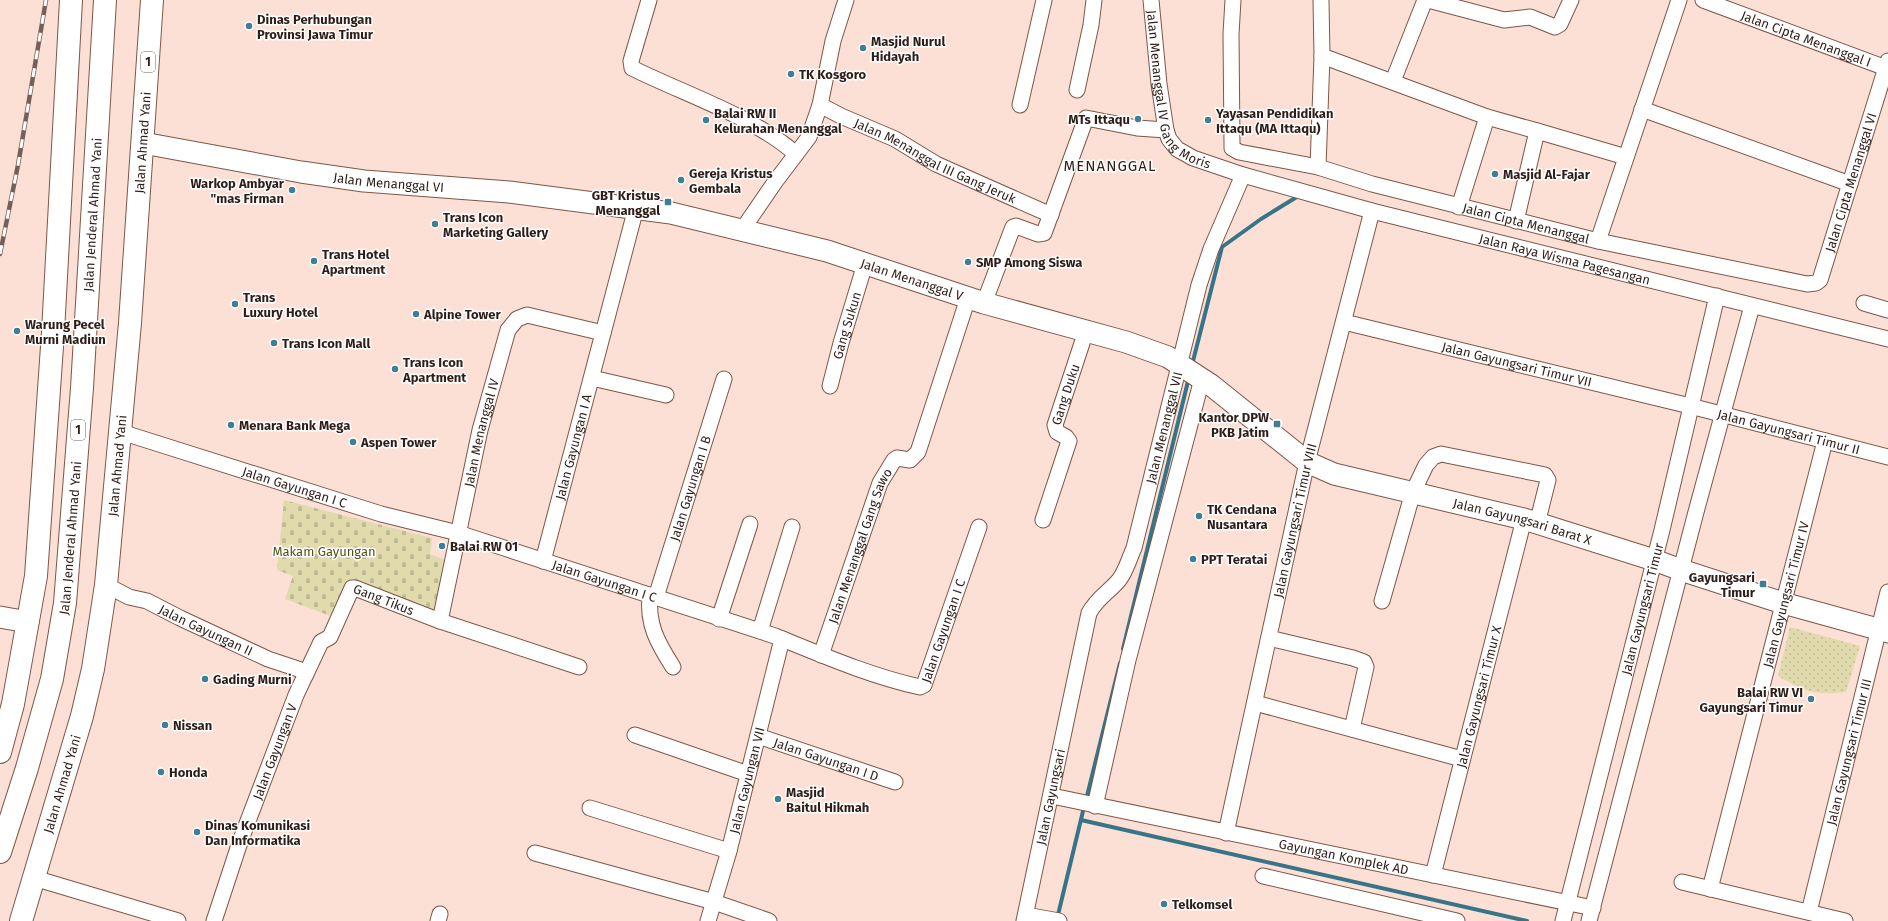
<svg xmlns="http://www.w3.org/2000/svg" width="1888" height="921" font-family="'Fira Sans',sans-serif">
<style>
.grass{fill:url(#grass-dots)}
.cemetery{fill:url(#cemetery-stones)}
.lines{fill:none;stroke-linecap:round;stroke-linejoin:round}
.stream{stroke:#387487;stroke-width:4}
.street-casing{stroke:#7d5647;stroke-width:17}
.secondary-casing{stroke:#7d5647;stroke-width:23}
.highway-casing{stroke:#7d5647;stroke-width:24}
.street{stroke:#fff;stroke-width:15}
.secondary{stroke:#fff;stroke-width:21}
.highway{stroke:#fff;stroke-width:22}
.rail-casing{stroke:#756059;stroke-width:4.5}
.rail{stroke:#fff;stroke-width:3;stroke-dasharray:9;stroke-linecap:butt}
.poi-dot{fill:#3f7e93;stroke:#fff;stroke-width:1.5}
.labels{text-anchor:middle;stroke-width:3;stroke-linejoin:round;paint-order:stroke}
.shield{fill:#fff;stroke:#6d625d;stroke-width:1}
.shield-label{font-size:12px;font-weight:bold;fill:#2f1e18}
.poi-label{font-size:13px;font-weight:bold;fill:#2f1e18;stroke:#fff;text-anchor:start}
.street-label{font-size:13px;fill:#2f1e18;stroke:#fff}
.park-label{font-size:13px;fill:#575018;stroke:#fff}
.quarter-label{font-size:15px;letter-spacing:1px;fill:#2f1e18;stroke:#fff}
</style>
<defs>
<pattern id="grass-dots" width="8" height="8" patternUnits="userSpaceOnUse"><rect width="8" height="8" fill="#e0daad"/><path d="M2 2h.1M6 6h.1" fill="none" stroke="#c0bb94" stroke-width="1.8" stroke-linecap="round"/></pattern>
<pattern id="cemetery-stones" width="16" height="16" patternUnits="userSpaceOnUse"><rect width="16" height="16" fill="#e0daad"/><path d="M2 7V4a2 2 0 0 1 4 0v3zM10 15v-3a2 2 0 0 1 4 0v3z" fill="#c0bb94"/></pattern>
</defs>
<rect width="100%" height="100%" fill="#fce0d6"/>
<path class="grass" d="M1790,627L1860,646L1846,692C1815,696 1804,691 1778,676Z"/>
<path class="cemetery" d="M284,500L432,538L430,554L448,561L437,616L349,583L333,617L285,599L293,576L277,570Z"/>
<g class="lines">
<g class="stream">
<path d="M1192,365L1222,247L1261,219L1300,195"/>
<path d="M1123,649L1189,377"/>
<path d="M1086,800L1120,663"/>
<path d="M1081,820L1527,921"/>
<path d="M1057,919L1084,807"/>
</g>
<defs>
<g id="street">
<path d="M649,0L631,61L632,68C684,94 753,116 796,154"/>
<path id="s1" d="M1151,0L1159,84L1166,130L1169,139L1177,149L1193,158L1243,175L1372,211L1888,339"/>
<path id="s2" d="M1233,0L1231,34L1232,144V148L1239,152L1318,167L1372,184L1598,241L1807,284L1816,283L1820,280L1888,61"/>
<path d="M1428,0L1504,20L1530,17L1555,27L1560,24L1571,0"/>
<path id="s3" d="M1703,0L1886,68"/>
<path d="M1322,56L1487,117L1537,131"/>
<path d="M1393,81L1425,0"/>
<path d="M1077,90L1091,25L1094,0"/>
<path id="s4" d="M820,105L841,116L895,139L936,164L1051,215"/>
<path d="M1020,105L1044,0"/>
<path d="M1642,109L1850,184"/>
<path d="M1318,167L1322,56L1321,0"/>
<path d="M1459,207L1487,117"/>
<path d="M1516,221L1537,131L1626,157"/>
<path d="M742,230L775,182L809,137L820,105L833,41L846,0"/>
<path d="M1598,241L1679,0"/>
<path d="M984,303L1013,227L1016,226L1038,234L1044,233L1086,118L1137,128L1166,130"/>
<path d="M1864,303L1888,310"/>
<path id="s5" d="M1344,322L1690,406L1888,457"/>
<path d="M592,378L666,395"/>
<path id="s6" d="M830,386L841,343L865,264"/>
<path id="s7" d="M121,432L381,514L458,533L775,636C822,655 870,676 920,687L924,685L979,527"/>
<path id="s8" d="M1043,520L1069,441L1066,437L1057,432L1055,425L1086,331"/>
<path id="s9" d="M543,561L636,208"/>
<path id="s10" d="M106,585L129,597L147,601L180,618L268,659L301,670L306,674"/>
<path d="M650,595C647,624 657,642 673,667"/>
<path id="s11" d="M656,597L724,379"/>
<path d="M1382,601L1413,492L1426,465L1433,457L1441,454L1545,475L1548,480L1537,524"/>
<path d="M719,619L750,524"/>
<path d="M760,631L792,527"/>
<path d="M1269,638L1353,658L1364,662L1366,667L1352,729"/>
<path id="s12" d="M821,655L880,483L894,460L897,458L910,460L918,452L968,298"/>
<path id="s13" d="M579,667L440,621L480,430L508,330L517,319L527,315L603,333"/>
<path d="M1255,703L1462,759"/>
<path d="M635,735L748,774"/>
<path id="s14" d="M758,736L895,782"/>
<path id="s15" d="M1052,796L1593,908"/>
<path d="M1095,806L1128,660L1202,379"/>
<path d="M590,808L729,851"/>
<path id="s16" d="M1226,833L1307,462L1372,211"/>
<path d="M535,853L714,902L769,921"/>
<path id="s17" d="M1433,875L1524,519"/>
<path d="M1263,876L1457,921"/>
<path d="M34,878L178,921"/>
<path d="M1682,882L1845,921"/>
<path id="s18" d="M1710,889L1825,441"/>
<path id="s19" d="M1809,912L1888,592"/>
<path d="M1026,915L1059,921"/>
<path id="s20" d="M214,921L240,842L296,695L321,642L330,637L352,588H355L440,621"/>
<path d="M438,921L440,914"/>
<path id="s21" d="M708,921L729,851L782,639"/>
<path id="s22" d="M1024,921L1089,613C1098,597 1108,593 1119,580C1126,571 1129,559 1134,548L1199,285L1211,249L1243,175"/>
<path id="s23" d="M1563,921L1662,530L1717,296"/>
<path d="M1589,921L1696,512L1752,306"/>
</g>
<g id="secondary">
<path id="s24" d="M143,143L301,172L364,181L509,192L671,213L827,251L984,303L1126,342L1168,357L1211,385L1307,462L1334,474L1524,519L1654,560L1681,570L1783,603L1888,632"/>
<path d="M0,617L28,622"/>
</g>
<g id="highway">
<path d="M0,752L13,704L36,576L53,332L71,0"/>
<path id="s25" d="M0,852L27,768L52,679L65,603L82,388L105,0"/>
<path id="s26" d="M21,921L82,716L93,669L106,585L130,323L152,0"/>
</g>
</defs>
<use href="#street" class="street-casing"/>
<use href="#secondary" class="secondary-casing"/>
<use href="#highway" class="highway-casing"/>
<use href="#street" class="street"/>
<use href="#secondary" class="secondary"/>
<use href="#highway" class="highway"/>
<defs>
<path id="rail" d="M0,254L18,165L46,0"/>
</defs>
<use href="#rail" class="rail-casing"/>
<use href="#rail" class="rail"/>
</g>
<g class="poi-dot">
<circle cx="249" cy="26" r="4"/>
<circle cx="863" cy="48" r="4"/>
<circle cx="791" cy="74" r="4"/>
<circle cx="1138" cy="119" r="4"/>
<circle cx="706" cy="120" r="4"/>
<circle cx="1208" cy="120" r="4"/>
<circle cx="1495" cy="174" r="4"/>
<circle cx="681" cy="180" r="4"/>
<circle cx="292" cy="190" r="4"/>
<rect x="664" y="198" width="8" height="8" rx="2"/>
<circle cx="435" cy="224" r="4"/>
<circle cx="314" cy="261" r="4"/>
<circle cx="968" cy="262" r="4"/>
<circle cx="235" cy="304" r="4"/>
<circle cx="416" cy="314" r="4"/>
<circle cx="17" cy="331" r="4"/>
<circle cx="274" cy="343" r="4"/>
<circle cx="395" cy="369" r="4"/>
<rect x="1273" y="420" width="8" height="8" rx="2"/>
<circle cx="231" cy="425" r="4"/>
<circle cx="353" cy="442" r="4"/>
<circle cx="1199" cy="516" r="4"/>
<circle cx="442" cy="546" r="4"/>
<circle cx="1193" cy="559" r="4"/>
<rect x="1759" y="580" width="8" height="8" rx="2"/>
<circle cx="205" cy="679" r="4"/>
<circle cx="1811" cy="699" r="4"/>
<circle cx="165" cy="725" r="4"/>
<circle cx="161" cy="772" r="4"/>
<circle cx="778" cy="799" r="4"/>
<circle cx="197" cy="832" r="4"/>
<circle cx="1164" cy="904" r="4"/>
</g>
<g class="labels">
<g class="shield">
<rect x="141" y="52" width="14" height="20" rx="3"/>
<rect x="71" y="420" width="14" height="20" rx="3"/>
</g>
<g class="shield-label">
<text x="148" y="66">1</text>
<text x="78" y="434">1</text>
</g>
<g class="poi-label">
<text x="257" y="24">Dinas Perhubungan<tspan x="257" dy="15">Provinsi Jawa Timur</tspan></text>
<text x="871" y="46">Masjid Nurul<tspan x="871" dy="15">Hidayah</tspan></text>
<text x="799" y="79">TK Kosgoro</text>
<text x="714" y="118">Balai RW II<tspan x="714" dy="15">Kelurahan Menanggal</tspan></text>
<text x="1216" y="118">Yayasan Pendidikan<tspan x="1216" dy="15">Ittaqu (MA Ittaqu)</tspan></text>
<text x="1130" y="124" text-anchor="end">MTs Ittaqu</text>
<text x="689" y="178">Gereja Kristus<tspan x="689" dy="15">Gembala</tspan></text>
<text x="1503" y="179">Masjid Al-Fajar</text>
<text x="284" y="188" text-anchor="end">Warkop Ambyar<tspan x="284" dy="15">"mas Firman</tspan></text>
<text x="660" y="200" text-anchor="end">GBT Kristus<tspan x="660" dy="15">Menanggal</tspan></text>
<text x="443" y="222">Trans Icon<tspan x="443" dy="15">Marketing Gallery</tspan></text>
<text x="322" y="259">Trans Hotel<tspan x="322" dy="15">Apartment</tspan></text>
<text x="976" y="267">SMP Among Siswa</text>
<text x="243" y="302">Trans<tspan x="243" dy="15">Luxury Hotel</tspan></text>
<text x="424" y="319">Alpine Tower</text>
<text x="25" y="329">Warung Pecel<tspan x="25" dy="15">Murni Madiun</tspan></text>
<text x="282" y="348">Trans Icon Mall</text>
<text x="403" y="367">Trans Icon<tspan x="403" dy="15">Apartment</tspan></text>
<text x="1269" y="422" text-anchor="end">Kantor DPW<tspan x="1269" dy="15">PKB Jatim</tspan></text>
<text x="239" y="430">Menara Bank Mega</text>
<text x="361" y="447">Aspen Tower</text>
<text x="1207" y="514">TK Cendana<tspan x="1207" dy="15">Nusantara</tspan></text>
<text x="450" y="551">Balai RW 01</text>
<text x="1201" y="564">PPT Teratai</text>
<text x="1755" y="582" text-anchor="end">Gayungsari<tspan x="1755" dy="15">Timur</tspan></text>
<text x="213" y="684">Gading Murni</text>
<text x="1803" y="697" text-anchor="end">Balai RW VI<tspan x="1803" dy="15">Gayungsari Timur</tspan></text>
<text x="173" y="730">Nissan</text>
<text x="169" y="777">Honda</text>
<text x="786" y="797">Masjid<tspan x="786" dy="15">Baitul Hikmah</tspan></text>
<text x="205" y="830">Dinas Komunikasi<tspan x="205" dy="15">Dan Informatika</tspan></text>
<text x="1172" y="909">Telkomsel</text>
</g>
<g class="street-label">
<text dy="5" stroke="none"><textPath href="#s3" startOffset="110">Jalan Cipta Menanggal I</textPath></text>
<text dy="5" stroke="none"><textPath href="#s1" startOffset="100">Jalan Menanggal IV Gang Moris</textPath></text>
<text dy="5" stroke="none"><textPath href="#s26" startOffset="791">Jalan Ahmad Yani</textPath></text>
<text dy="5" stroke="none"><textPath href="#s4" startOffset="128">Jalan Menanggal III Gang Jeruk</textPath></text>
<text dy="5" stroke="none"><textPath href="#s24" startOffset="249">Jalan Menanggal VI</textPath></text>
<text dy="5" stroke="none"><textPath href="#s2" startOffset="856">Jalan Cipta Menanggal VI</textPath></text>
<text dy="5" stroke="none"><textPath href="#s25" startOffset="647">Jalan Jenderal Ahmad Yani</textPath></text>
<text dy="5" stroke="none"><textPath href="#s2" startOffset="452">Jalan Cipta Menanggal</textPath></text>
<text dy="5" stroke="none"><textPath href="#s1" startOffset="557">Jalan Raya Wisma Pagesangan</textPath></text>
<text dy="5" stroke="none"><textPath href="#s24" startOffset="783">Jalan Menanggal V</textPath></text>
<text dy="5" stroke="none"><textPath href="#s6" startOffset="63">Gang Sukun</textPath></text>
<text dy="5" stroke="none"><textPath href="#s5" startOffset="178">Jalan Gayungsari Timur VII</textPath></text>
<text dy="5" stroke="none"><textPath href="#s8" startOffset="138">Gang Duku</textPath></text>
<text dy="5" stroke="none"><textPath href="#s22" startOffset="519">Jalan Menanggal VII</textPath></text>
<text dy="5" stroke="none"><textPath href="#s5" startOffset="458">Jalan Gayungsari Timur II</textPath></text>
<text dy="5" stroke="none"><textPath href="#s13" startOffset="339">Jalan Menanggal IV</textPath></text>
<text dy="5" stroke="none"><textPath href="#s9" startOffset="118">Jalan Gayungan I A</textPath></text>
<text dy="5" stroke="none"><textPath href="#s26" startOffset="467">Jalan Ahmad Yani</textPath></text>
<text dy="5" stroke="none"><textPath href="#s7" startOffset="182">Jalan Gayungan I C</textPath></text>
<text dy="5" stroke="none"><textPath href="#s11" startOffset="114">Jalan Gayungan I B</textPath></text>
<text dy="5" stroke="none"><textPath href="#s16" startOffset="320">Jalan Gayungsari Timur VIII</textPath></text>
<text dy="5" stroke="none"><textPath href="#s24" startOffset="1449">Jalan Gayungsari Barat X</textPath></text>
<text dy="5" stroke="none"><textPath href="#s25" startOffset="323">Jalan Jenderal Ahmad Yani</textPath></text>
<text dy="5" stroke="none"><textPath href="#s12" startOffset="116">Jalan Menanggal Gang Sawo</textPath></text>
<text dy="5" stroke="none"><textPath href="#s7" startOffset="506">Jalan Gayungan I C</textPath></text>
<text dy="5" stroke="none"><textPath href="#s18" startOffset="304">Jalan Gayungsari Timur IV</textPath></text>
<text dy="5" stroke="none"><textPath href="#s20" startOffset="397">Gang Tikus</textPath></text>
<text dy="5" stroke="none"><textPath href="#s23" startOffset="322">Jalan Gayungsari Timur</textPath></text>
<text dy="5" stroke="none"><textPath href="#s10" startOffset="110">Jalan Gayungan II</textPath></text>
<text dy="5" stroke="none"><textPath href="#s7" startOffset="901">Jalan Gayungan I C</textPath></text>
<text dy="5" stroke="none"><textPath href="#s17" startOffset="184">Jalan Gayungsari Timur X</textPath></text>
<text dy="5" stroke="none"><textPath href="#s20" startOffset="180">Jalan Gayungan V</textPath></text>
<text dy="5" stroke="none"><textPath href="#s19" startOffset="165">Jalan Gayungsari Timur III</textPath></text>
<text dy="5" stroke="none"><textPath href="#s14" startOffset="72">Jalan Gayungan I D</textPath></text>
<text dy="5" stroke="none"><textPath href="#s21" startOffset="146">Jalan Gayungan VII</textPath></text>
<text dy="5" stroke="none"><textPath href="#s26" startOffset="143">Jalan Ahmad Yani</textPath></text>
<text dy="5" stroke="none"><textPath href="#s22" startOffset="127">Jalan Gayungsari</textPath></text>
<text dy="5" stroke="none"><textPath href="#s15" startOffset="298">Gayungan Komplek AD</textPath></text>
</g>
<g class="park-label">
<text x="324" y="556">Makam Gayungan</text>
</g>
<g class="quarter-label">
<text x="1110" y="171">MENANGGAL</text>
</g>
</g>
</svg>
